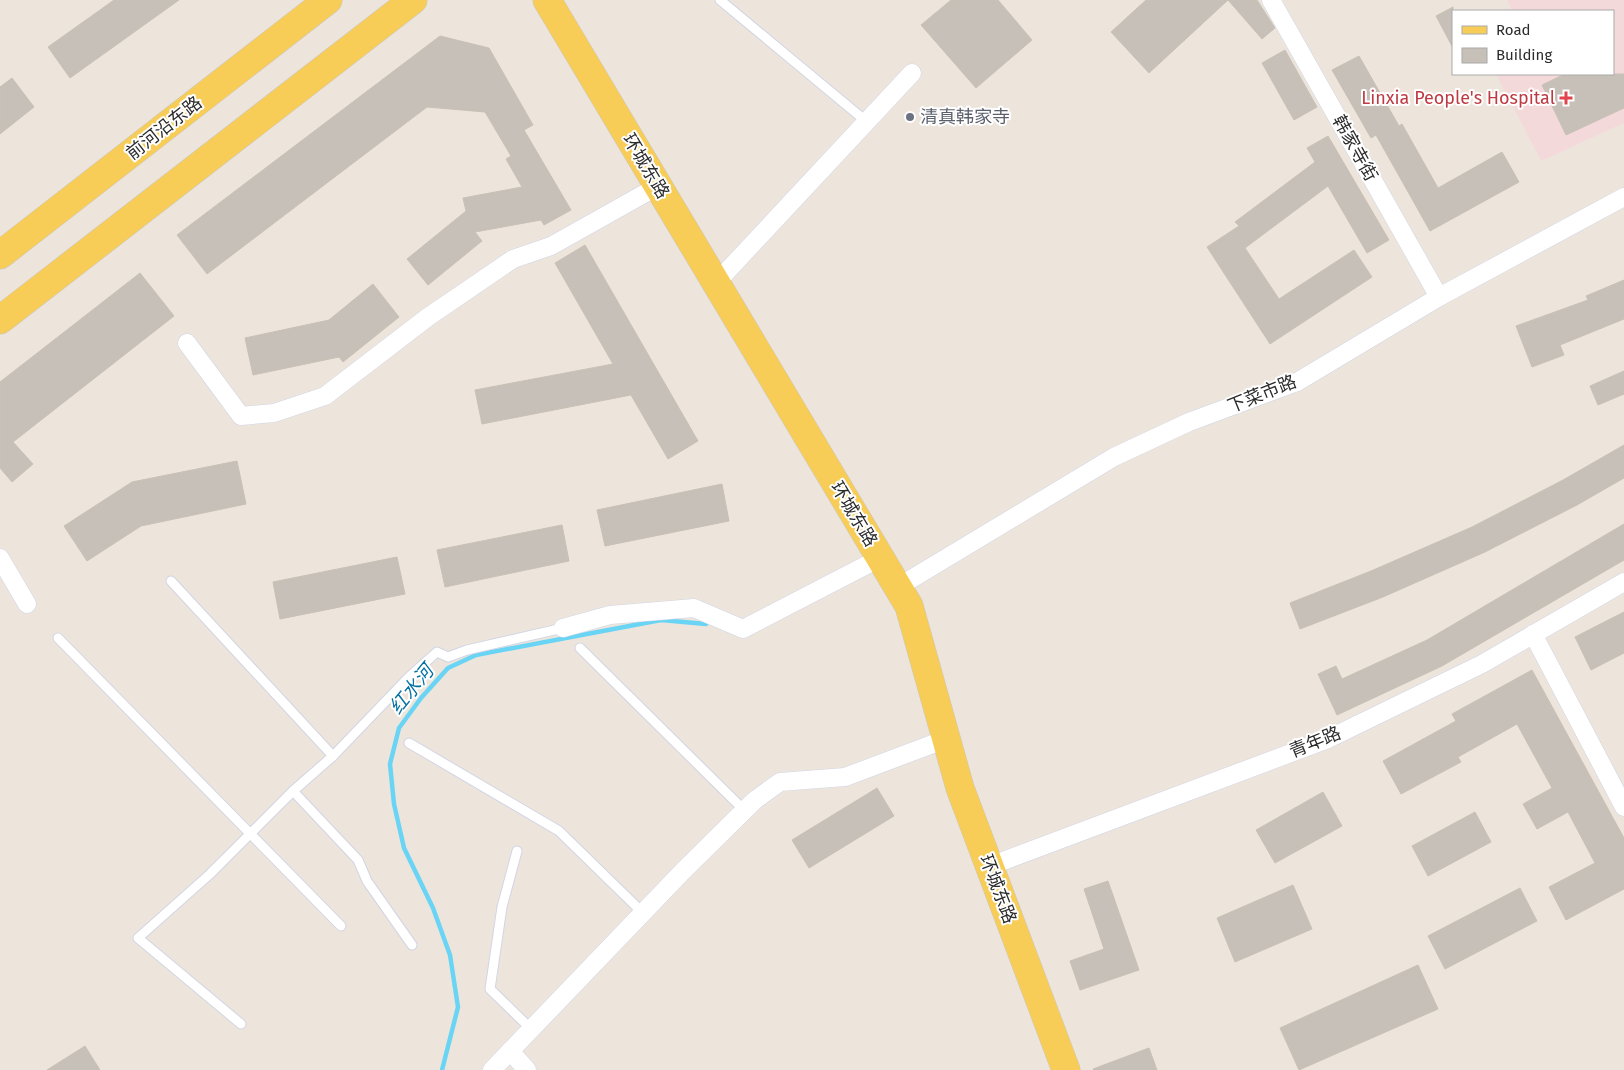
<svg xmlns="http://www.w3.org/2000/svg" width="1624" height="1070" font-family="'Fira Sans','Noto Sans SC',sans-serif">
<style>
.medical{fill:#f4d9db}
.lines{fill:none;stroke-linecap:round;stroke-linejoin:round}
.stream{stroke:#6ad4f5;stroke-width:4.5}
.building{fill:#c6c0b8;stroke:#c9c1b5}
.service-casing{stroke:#d1d5e4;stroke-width:11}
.minor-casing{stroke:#d1d5e4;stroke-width:19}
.primary-casing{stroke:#c8c8c8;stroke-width:29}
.service{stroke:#fff;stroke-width:9}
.minor{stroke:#fff;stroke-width:18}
.primary{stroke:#f8cd57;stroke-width:28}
.health-dot{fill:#e0444e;stroke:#fff;stroke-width:2}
.worship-dot{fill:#6b7280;stroke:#fff;stroke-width:2}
.labels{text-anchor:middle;stroke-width:4;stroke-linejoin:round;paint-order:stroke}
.health-label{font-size:18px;fill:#be3a42;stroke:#fff;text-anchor:end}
.worship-label{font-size:18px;fill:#5b616d;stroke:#fff;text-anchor:start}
.street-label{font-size:18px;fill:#2b2b2b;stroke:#fff}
.water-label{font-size:19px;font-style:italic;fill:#0672a3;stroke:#fff}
</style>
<rect width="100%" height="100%" fill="#ede5dc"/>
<path class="medical" d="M1507,0H1624V123L1541,161L1496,74H1613V11H1512Z"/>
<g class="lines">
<path class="stream" d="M442,1070L458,1007L450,955L433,908L404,848L394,804L390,764L399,728L421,698L448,668L476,655L661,620L706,624"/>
</g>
<g class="building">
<path d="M114,0H179L70,78L48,47Z"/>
<path d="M951,0H998L1032,40L976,88L921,25Z"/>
<path d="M1146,0H1257L1275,28L1262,39L1228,0L1149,73L1111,32Z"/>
<path d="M1453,7V48L1436,16Z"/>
<path d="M440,36L489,48L533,125L524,130L571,210L544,225L541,220L475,232L482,241L428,285L407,259L466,211L463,198L522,187L506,159L511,156L485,112L427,107L207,274L177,235Z"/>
<path d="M1285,50L1317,107L1294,120L1262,63Z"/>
<path d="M1359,56L1399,126L1402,124L1438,188L1502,152L1519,182L1430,231L1376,135L1371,138L1332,70Z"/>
<path d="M1565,74H1624V108L1566,135L1542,85Z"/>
<path d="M12,78L34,107L0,134V87Z"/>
<path d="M1328,136L1389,240L1367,253L1328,186L1245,248L1279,299L1354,250L1372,277L1270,344L1207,247L1239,226L1235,222L1315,162L1307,148Z"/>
<path d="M585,245L698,441L668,459L631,395L482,424L475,390L613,364L555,263Z"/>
<path d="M140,273L174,316L13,442L33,464L12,482L0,468V382Z"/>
<path d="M1624,280V319L1560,345L1564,355L1532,367L1516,326L1588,300L1586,296Z"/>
<path d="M373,284L399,317L343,362L339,357L253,375L245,338L329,320Z"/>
<path d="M1624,371V394L1598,405L1590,386Z"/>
<path d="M1624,445V478L1577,505L1485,552L1383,597L1300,629L1290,603L1371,571L1472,527L1563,480Z"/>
<path d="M237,461L246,504L141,526L87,561L64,526L132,482Z"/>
<path d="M722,484L729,521L605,546L597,510Z"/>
<path d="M1624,524V560L1442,666L1337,715L1318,674L1336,666L1342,679L1427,640Z"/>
<path d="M562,525L569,561L445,587L437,550Z"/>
<path d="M397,557L405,594L280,619L273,582Z"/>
<path d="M1624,612V653L1591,670L1575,637Z"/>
<path d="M1532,670L1624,838V889L1566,920L1549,887L1595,863L1568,812L1537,829L1523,804L1552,788L1517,724L1458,757L1461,762L1401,794L1383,761L1456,721L1452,714Z"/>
<path d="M877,788L894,816L809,868L792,840Z"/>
<path d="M1323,792L1342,826L1275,863L1256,830Z"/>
<path d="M1475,812L1491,842L1428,876L1412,846Z"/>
<path d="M1108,881L1139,970L1080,990L1070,961L1104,949L1084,889Z"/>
<path d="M1293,885L1312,929L1235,962L1217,918Z"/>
<path d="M1520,888L1537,921L1445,969L1428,936Z"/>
<path d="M1418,965L1438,1009L1299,1070L1280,1028Z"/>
<path d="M85,1046L100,1070H47Z"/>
<path d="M1149,1048L1157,1070H1094L1093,1069Z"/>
</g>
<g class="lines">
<defs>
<g id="service">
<path d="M720,0L867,122"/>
<path d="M171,581L333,756"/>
<path d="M58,638L341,926"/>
<path d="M580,648L744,810"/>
<path d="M409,743L559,831L642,912"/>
<path d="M293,791L358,860L367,881L412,945"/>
<path d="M517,851L502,907L490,989L531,1029"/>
<path d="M241,1024L138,938L210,874L293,791L333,756L409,677L437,652L448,657L467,650L563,628"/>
</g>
<g id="minor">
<path d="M1271,0L1439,297"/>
<path d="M716,283L912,73"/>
<path d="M187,343L241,416L274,413L325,396L428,317L513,259L551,246L658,186"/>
<path d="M0,558L27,604"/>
<path d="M898,587L1114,457L1189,422L1297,382L1439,297L1624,197"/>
<path d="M563,628L610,615L694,608L743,629L880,558"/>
<path d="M1533,634L1624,807"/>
<path d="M990,866L1328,739L1482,664L1624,582"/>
<path d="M510,1051L527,1070"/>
<path d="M492,1070L683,871L755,800L780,782L845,777L946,739"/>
</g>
<g id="primary">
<path d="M547,0L909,606L960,788L1066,1070"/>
<path d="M0,255L328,0"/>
<path d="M0,320L413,0"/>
</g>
</defs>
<use href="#service" class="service-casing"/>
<use href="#minor" class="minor-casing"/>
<use href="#primary" class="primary-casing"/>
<use href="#service" class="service"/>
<use href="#minor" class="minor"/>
<use href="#primary" class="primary"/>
</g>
<path class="health-dot" d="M1563.5 90.5h5v5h5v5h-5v5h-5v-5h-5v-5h5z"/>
<circle class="worship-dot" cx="910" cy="117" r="5"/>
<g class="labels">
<g class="health-label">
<text x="1555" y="104">Linxia People's Hospital</text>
</g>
<g class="worship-label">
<text x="920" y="123">清真韩家寺</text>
</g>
<g class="street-label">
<text transform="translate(164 128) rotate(-38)" y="6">前河沿东路</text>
<text transform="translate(1355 148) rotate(61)" y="6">韩家寺街</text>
<text transform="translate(646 166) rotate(59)" y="6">环城东路</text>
<text transform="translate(1262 394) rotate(-22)" y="6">下菜市路</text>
<text transform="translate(854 514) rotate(59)" y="6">环城东路</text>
<text transform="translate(1315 742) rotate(-22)" y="6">青年路</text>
<text transform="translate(998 889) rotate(69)" y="6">环城东路</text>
</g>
<g class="water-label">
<text transform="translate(411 689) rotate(-51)" y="7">红水河</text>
</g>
</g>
<rect x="1452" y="10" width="162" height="65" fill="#ffffff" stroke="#aaaaaa"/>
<rect x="1462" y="26" width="25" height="8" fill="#f8cd57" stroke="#aaaaaa"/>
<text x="1496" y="35" font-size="15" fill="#2b2b2b">Road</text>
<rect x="1462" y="48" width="25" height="15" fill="#c6c0b8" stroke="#aaaaaa"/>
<text x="1496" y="60" font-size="15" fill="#2b2b2b">Building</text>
</svg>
